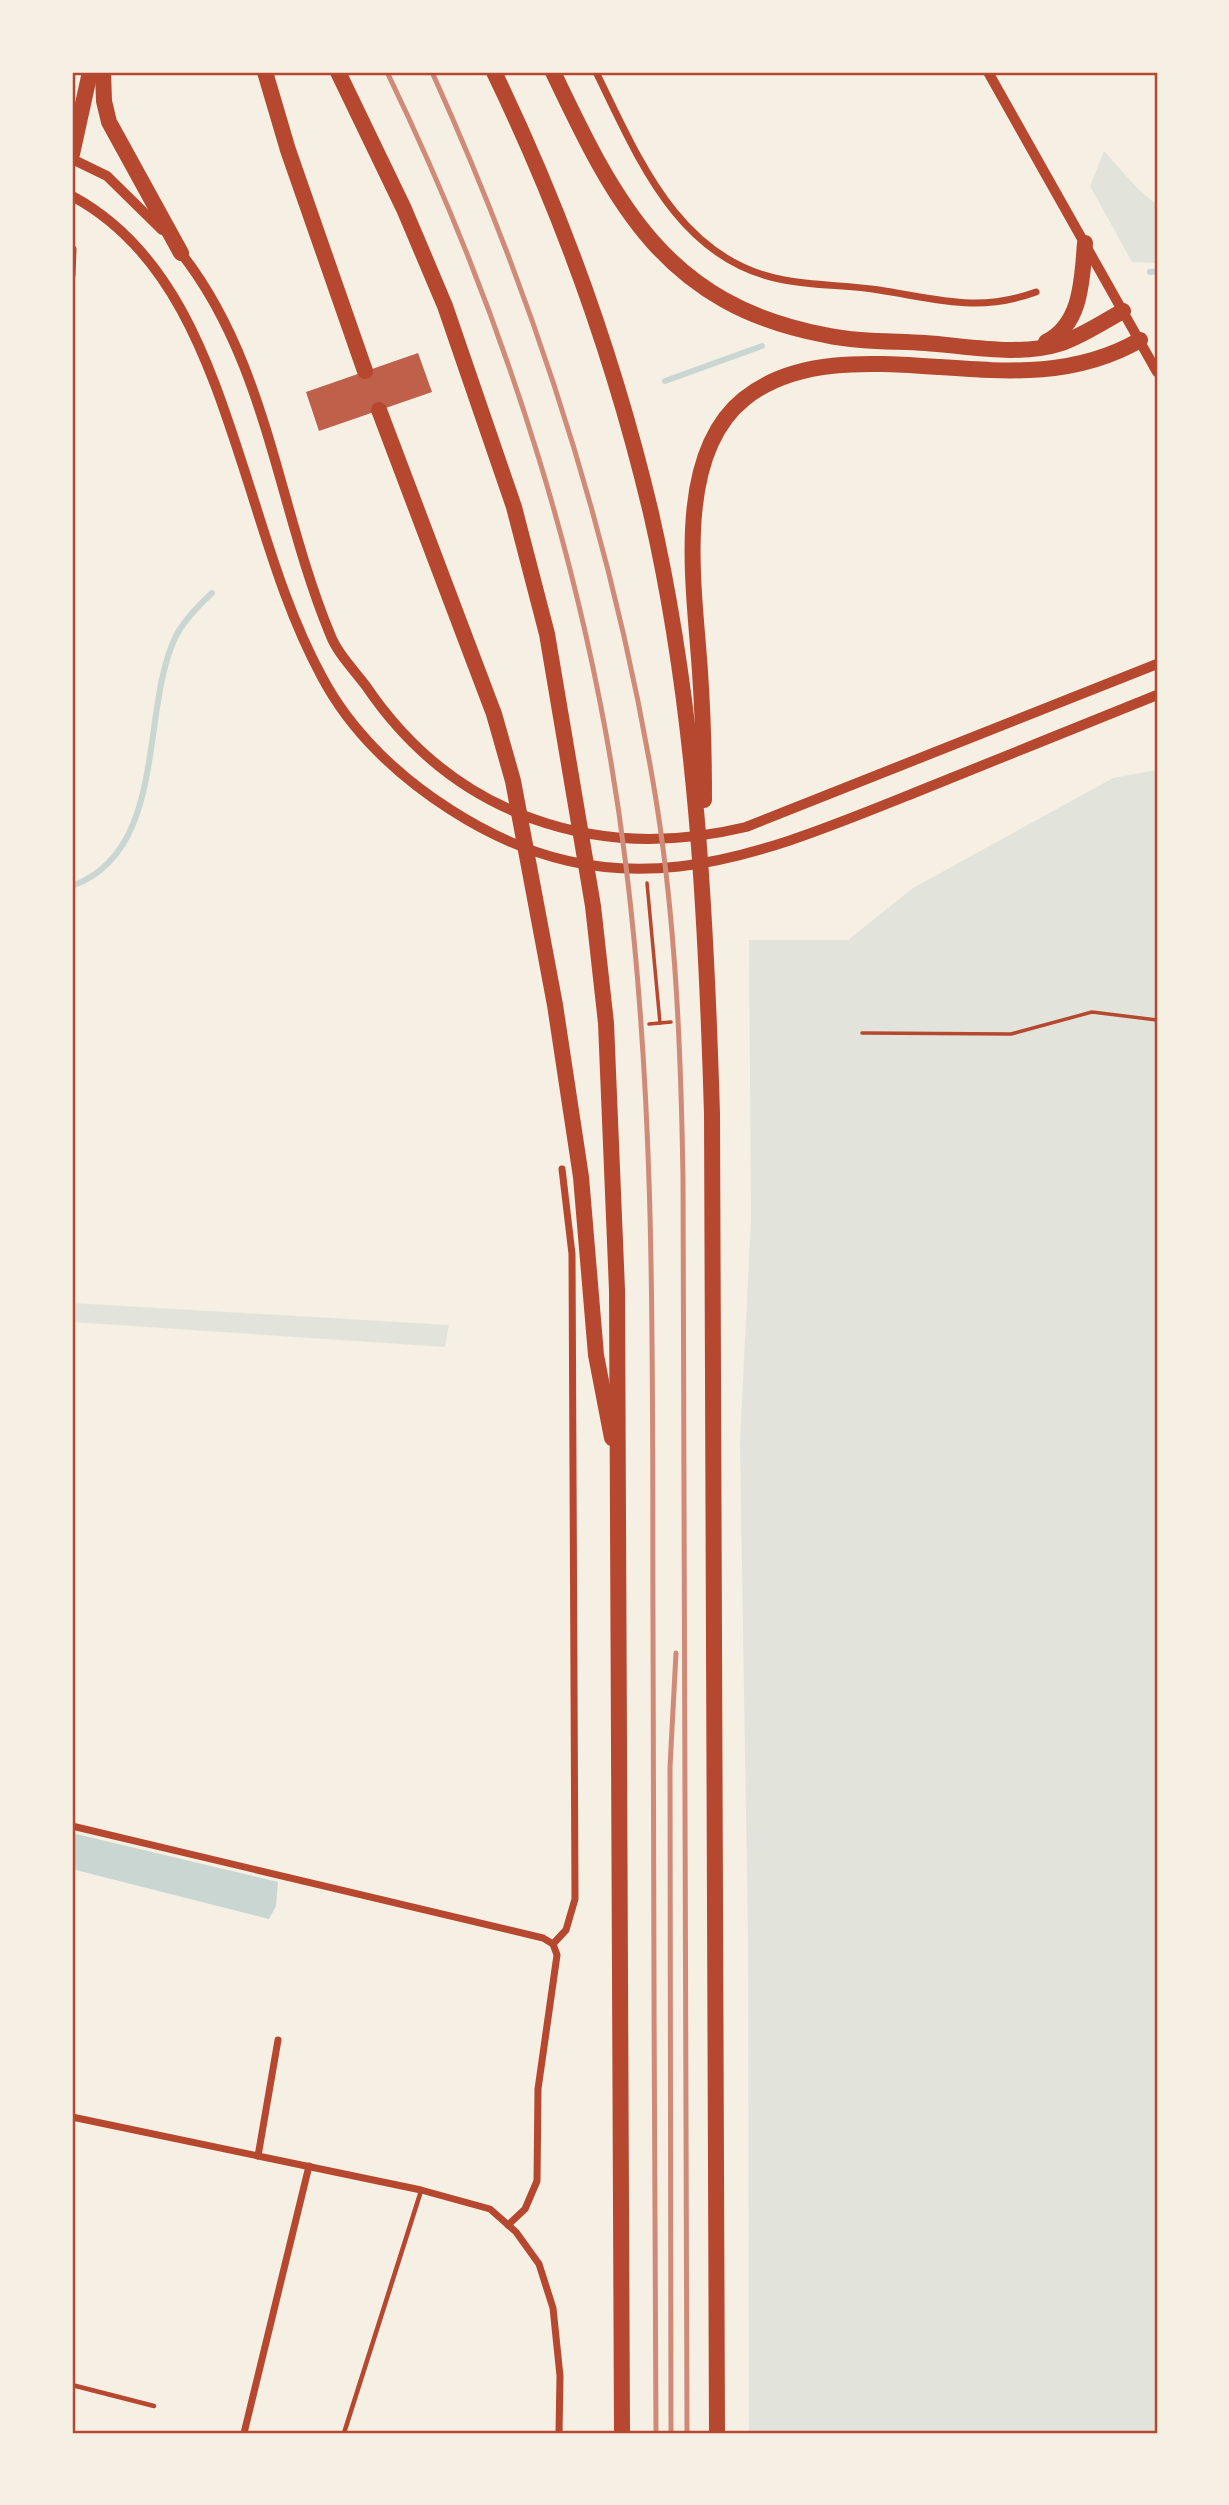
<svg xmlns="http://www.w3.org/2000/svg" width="1229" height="2505" font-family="Lato,sans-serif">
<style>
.green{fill:#e2e4dc}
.water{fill:#c9d6d2}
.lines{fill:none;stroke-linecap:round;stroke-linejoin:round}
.stream{stroke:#c9d6d2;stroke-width:6}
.building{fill:#bf614a}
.path{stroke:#b5482f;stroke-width:3.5}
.service{stroke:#b5482f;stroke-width:4.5}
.minor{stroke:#b5482f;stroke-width:7}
.tertiary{stroke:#b5482f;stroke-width:10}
.motorway{stroke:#b5482f;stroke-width:16}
.rail{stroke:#cf8b77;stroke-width:5}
.neatline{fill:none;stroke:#b5482f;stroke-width:2.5}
</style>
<rect width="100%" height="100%" fill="#f6efe4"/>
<g class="green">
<path d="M1104,151L1138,189L1157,205V263L1132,262L1090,186Z"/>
<path d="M1157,770V2433H749L748,1941L740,1442L751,1218L749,940H848L913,888L1113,778Z"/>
<path d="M72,1303L449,1325L445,1347L72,1322Z"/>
</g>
<path class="water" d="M72,1833L278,1882L276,1906L269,1919L72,1869Z"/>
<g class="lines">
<g class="stream">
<path d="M1150,272L1157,271"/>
<path d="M665,381L762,346"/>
<path d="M72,886C168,851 140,713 175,638C183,621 198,606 212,593"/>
</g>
</g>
<path class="building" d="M418,353L432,392L319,431L306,392Z"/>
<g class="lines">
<g class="path">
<path d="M647,883L660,1023L671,1022"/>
<path d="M649,1024L660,1023"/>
<path d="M862,1033L1011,1034L1092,1012L1157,1020"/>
</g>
<g class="service">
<path d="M72,2385L154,2406"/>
<path d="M344,2433L421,2191"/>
</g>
<g class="minor">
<path d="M596,72C638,157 678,261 784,280C815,286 848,285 879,290C937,299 978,313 1036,292"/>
<path d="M72,275L73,249"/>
<path d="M72,1826L543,1938L553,1944L557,1955L538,2089L537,2181L525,2209L508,2225"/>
<path d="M553,1944L566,1930L575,1899L572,1254L562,1169"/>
<path d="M72,2117L421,2190L490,2209L516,2232L539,2264L553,2308L560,2376L559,2433"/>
<path d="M258,2156L278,2040"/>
<path d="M244,2433L309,2166"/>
</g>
<g class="tertiary">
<path d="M988,72L1157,372"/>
<path d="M72,159L107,176L162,230"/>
<path d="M72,196C171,249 208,359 241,460C265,533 285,609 322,677C351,732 399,777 451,810C616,916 750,859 914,793C995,760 1076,728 1157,695"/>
<path d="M177,248C267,358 277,506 330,634C337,653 354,670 366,686C454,816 596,863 746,827L1157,664"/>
</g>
<g class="motorway">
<path d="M103,72L104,101L109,122L181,253"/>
<path d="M265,72L288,150L365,371"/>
<path d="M338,72L404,209L445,306L514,507L547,634L593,906L606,1023L617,1290L622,2433"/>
<path d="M494,72C562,213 615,361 651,513C696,709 706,913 712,1114L717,2433"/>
<path d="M553,72C616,205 666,305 825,335C857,342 892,341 925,343C968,346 1020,357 1062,343C1084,335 1103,322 1123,311"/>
<path d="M72,154L90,72"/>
<path d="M1046,342C1082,324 1082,279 1085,243"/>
<path d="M379,410L494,714L513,781L555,1005L581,1177L596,1355L612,1438"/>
<path d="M704,800C704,757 703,715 700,672C695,592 672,457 744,399C797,356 875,363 938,367C1009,372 1076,377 1140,340"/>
</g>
<g class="rail">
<path d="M387,72C507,320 593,592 626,866C657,1118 652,1371 653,1625C654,1894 654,2164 656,2433"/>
<path d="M432,72C538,307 616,550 657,806C676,928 681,1054 683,1178L687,2433"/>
<path d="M671,2433L670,1767L676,1653"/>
</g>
</g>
<rect width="1229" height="2505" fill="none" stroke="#f6efe4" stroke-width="147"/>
<rect x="74" y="74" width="1082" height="2358" class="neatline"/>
</svg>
